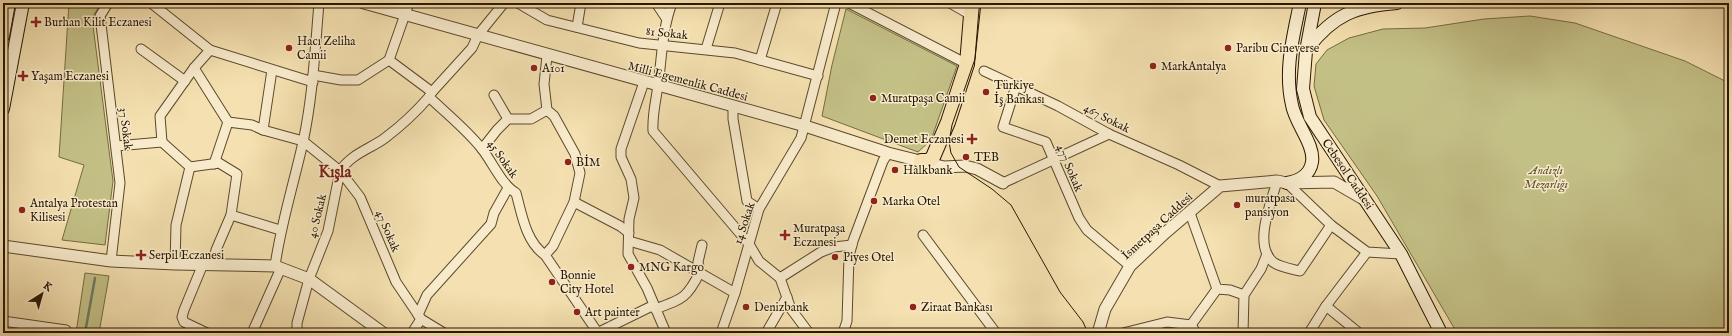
<svg xmlns="http://www.w3.org/2000/svg" width="1732" height="336" font-family="'IM FELL English',serif">
<style>
.green{fill:#c3c086;stroke:#766c43}
.lines{fill:none;stroke-linecap:round;stroke-linejoin:round}
.stream{stroke:#6e7b66;stroke-width:2.5}
.minor-casing{stroke:#5b492c;stroke-width:11}
.tertiary-casing{stroke:#5b492c;stroke-width:13}
.secondary-casing{stroke:#281700;stroke-width:14}
.primary-casing{stroke:#281700;stroke-width:16}
.minor{stroke:#f8ebcc;stroke-width:9}
.tertiary{stroke:#f8ebcc;stroke-width:11}
.secondary{stroke:#f8ebcc;stroke-width:12}
.primary{stroke:#f4e0b0;stroke-width:14}
.tram{stroke:#281700;stroke-width:1}
.poi-dot{fill:#8f2418;stroke:#f8ebcc;stroke-width:1.5}
.labels{text-anchor:middle;stroke-width:3;stroke-linejoin:round;paint-order:stroke}
.poi-label{font-size:12px;fill:#281700;stroke:#f8ebcc;text-anchor:start}
.street-label{font-size:12px;fill:#281700;stroke:#f8ebcc}
.park-label{font-size:12px;font-style:italic;fill:#5e522f;stroke:#f8ebcc}
.district-label{font-size:16px;font-weight:bold;fill:#7a1f14;stroke:#f8ebcc}
</style>
<rect width="100%" height="100%" fill="#f4e0b0"/>
<filter id="stains"><feTurbulence type="fractalNoise" baseFrequency=".005" numOctaves="4"/><feColorMatrix values="0 0 0 0 .2 0 0 0 0 .09 0 0 0 0 .02 0 0 0 .5 -.17"/></filter>
<radialGradient id="worn" r=".72"><stop offset=".6" stop-color="#630" stop-opacity="0"/><stop offset="1" stop-color="#630" stop-opacity=".3"/></radialGradient>
<g class="green">
<path d="M69,3H101L92,18L113,181L105,245L62,240L84,165L59,157Z"/>
<path d="M846,9L957,66L931,140L918,152L822,116L832,65Z"/>
<path d="M1530,16L1575,23L1685,61L1729,83V333H1457L1377,196L1324,120L1314,86L1316,64L1327,50L1349,38L1383,29L1425,28L1484,19Z"/>
<path d="M85,273L109,276L99,333H76Z"/>
</g>
<g class="lines">
<path class="stream" d="M85,333L95,278"/>
<defs>
<g id="minor">
<path d="M108,3L100,16L120,183L111,261"/>
<path d="M151,3L210,50L313,82"/>
<path d="M518,3L547,20L639,43L735,53L818,76"/>
<path d="M656,3L666,18"/>
<path d="M672,3C662,30 662,57 658,85C656,101 652,115 653,131L749,244L759,261L780,278L791,309L809,333"/>
<path d="M849,3L967,64"/>
<path d="M950,3L971,15"/>
<path d="M577,27L581,3"/>
<path d="M141,49L185,81"/>
<path d="M706,49L720,3"/>
<path d="M389,60L432,92L429,97C447,114 467,130 482,149C493,163 502,185 516,193C522,215 526,242 545,255L598,333"/>
<path d="M389,60L409,3"/>
<path d="M760,60L777,3"/>
<path d="M194,68L228,122"/>
<path d="M984,71L1058,106L1109,134L1179,165L1220,186"/>
<path d="M313,75L341,80H358L389,60"/>
<path d="M644,82L621,149V157L631,179L634,198L629,219L628,254L647,288L666,333"/>
<path d="M1016,86L1003,127L1046,142L1079,218L1087,230L1130,266"/>
<path d="M432,92L472,48L478,35L504,3"/>
<path d="M494,95L508,119"/>
<path d="M733,106V119L747,201L759,209"/>
<path d="M263,130L303,141L340,171L360,197L396,282L421,319L444,333"/>
<path d="M162,142L160,116L194,68L210,50"/>
<path d="M116,146L162,142L190,167L176,225L175,264"/>
<path d="M482,149L497,130L508,119H531L547,110"/>
<path d="M214,164L228,122L252,125L263,130L272,70"/>
<path d="M190,167L219,163L237,174L231,215L280,230"/>
<path d="M1277,181C1271,203 1253,245 1273,262C1279,267 1292,269 1300,271L1331,225"/>
<path d="M1003,183L1109,134"/>
<path d="M1287,183L1331,225L1367,252L1401,254"/>
<path d="M574,202L620,226L629,233"/>
<path d="M1190,213L1217,289L1230,290L1244,295"/>
<path d="M923,235L996,333"/>
<path d="M629,241L660,250L735,293"/>
<path d="M545,255L553,246L574,202L580,173L575,154L554,116L547,110L544,84L547,56"/>
<path d="M203,264L184,310L182,317L184,322L207,333"/>
<path d="M213,264L216,250L231,215"/>
<path d="M275,266C281,223 294,183 303,142C313,96 315,49 319,3"/>
<path d="M780,278L821,252L834,247L852,245"/>
<path d="M1326,306L1359,333"/>
<path d="M655,309C683,299 687,298 700,272L698,262L702,245"/>
<path d="M418,315L427,295L491,224L494,213L508,188"/>
<path d="M3,321L66,330L65,333"/>
<path d="M1191,325L1217,289"/>
<path d="M252,333L281,268"/>
<path d="M297,333V323L309,279L328,231L340,171C351,154 370,149 385,138C401,126 416,112 429,97"/>
<path d="M412,333L421,319"/>
<path d="M597,333L654,305"/>
<path d="M721,333L735,293L759,209L801,138L836,3"/>
<path d="M766,333L787,297"/>
<path d="M843,333L847,321L849,256L853,241L883,161L888,153"/>
<path d="M1123,333L1167,322L1191,325L1196,333"/>
<path d="M1243,333L1244,295L1261,269L1267,254"/>
<path d="M1309,333L1326,306L1367,252"/>
</g>
<g id="tertiary">
<path d="M364,3L805,126L888,153L944,167L965,166L977,169L1003,183"/>
<path d="M3,246L111,261L175,264L275,266L309,279L383,333"/>
<path d="M1098,333L1105,309L1130,266L1165,233L1220,186L1277,181L1287,183L1334,182L1365,200"/>
</g>
<g id="secondary">
<path d="M1315,3L1306,51L1303,89L1310,117L1401,254L1441,333"/>
<path d="M3,36L9,3"/>
<path d="M1308,48C1333,15 1356,6 1397,3"/>
<path d="M3,109L23,3"/>
<path d="M1287,183C1299,181 1310,175 1312,162C1315,145 1295,123 1292,105C1284,70 1293,38 1300,3"/>
</g>
<path id="primary" d="M921,161H929L933,157L948,122L967,64L972,3"/>
</defs>
<use href="#minor" class="minor-casing"/>
<use href="#tertiary" class="tertiary-casing"/>
<use href="#secondary" class="secondary-casing"/>
<use href="#primary" class="primary-casing"/>
<use href="#minor" class="minor"/>
<use href="#tertiary" class="tertiary"/>
<use href="#secondary" class="secondary"/>
<use href="#primary" class="primary"/>
<path class="tram" d="M981,3L975,59L952,125L949,142L951,153L959,167L992,189L1011,205L1060,292L1083,322L1088,333"/>
</g>
<g class="poi-dot">
<path d="M34 16h4v4h4v4h-4v4h-4v-4h-4v-4h4z"/>
<circle cx="289" cy="48" r="4"/>
<circle cx="1228" cy="48" r="4"/>
<circle cx="1153" cy="66" r="4"/>
<circle cx="534" cy="68" r="4"/>
<path d="M21 70h4v4h4v4h-4v4h-4v-4h-4v-4h4z"/>
<circle cx="986" cy="92" r="4"/>
<circle cx="873" cy="98" r="4"/>
<path d="M970 133h4v4h4v4h-4v4h-4v-4h-4v-4h4z"/>
<circle cx="966" cy="157" r="4"/>
<circle cx="568" cy="162" r="4"/>
<circle cx="895" cy="170" r="4"/>
<circle cx="874" cy="201" r="4"/>
<circle cx="1237" cy="205" r="4"/>
<circle cx="22" cy="210" r="4"/>
<path d="M783 229h4v4h4v4h-4v4h-4v-4h-4v-4h4z"/>
<path d="M139 249h4v4h4v4h-4v4h-4v-4h-4v-4h4z"/>
<circle cx="835" cy="257" r="4"/>
<circle cx="631" cy="267" r="4"/>
<circle cx="552" cy="282" r="4"/>
<circle cx="746" cy="307" r="4"/>
<circle cx="913" cy="307" r="4"/>
<circle cx="577" cy="312" r="4"/>
</g>
<g class="labels">
<g class="poi-label">
<text x="44" y="26">Burhan Kilit Eczanesi</text>
<text x="297" y="45">Hacı Zeliha<tspan x="297" dy="14">Camii</tspan></text>
<text x="1236" y="52">Paribu Cineverse</text>
<text x="1161" y="70">MarkAntalya</text>
<text x="542" y="72">A101</text>
<text x="31" y="80">Yaşam Eczanesi</text>
<text x="994" y="89">Türkiye<tspan x="994" dy="14">İş Bankası</tspan></text>
<text x="881" y="102">Muratpaşa Camii</text>
<text x="964" y="143" text-anchor="end">Demet Eczanesi</text>
<text x="974" y="161">TEB</text>
<text x="576" y="166">BİM</text>
<text x="903" y="174">Halkbank</text>
<text x="1245" y="202">muratpasa<tspan x="1245" dy="14">pansiyon</tspan></text>
<text x="882" y="205">Marka Otel</text>
<text x="30" y="207">Antalya Protestan<tspan x="30" dy="14">Kilisesi</tspan></text>
<text x="793" y="232">Muratpaşa<tspan x="793" dy="14">Eczanesi</tspan></text>
<text x="149" y="259">Serpil Eczanesi</text>
<text x="843" y="261">Piyes Otel</text>
<text x="639" y="271">MNG Kargo</text>
<text x="560" y="279">Bonnie<tspan x="560" dy="14">City Hotel</tspan></text>
<text x="754" y="311">Denizbank</text>
<text x="921" y="311">Ziraat Bankası</text>
<text x="585" y="316">Art painter</text>
</g>
<g class="street-label">
<text transform="translate(667 33) rotate(6)" y="4">81 Sokak</text>
<text transform="translate(688 81) rotate(15)" y="4">Milli Egemenlik Caddesi</text>
<text transform="translate(1107 118) rotate(27)" y="4">467 Sokak</text>
<text transform="translate(126 129) rotate(83)" y="4">37 Sokak</text>
<text transform="translate(503 159) rotate(55)" y="4">45 Sokak</text>
<text transform="translate(1070 168) rotate(67)" y="4">477 Sokak</text>
<text transform="translate(1348 174) rotate(56)" y="4">Cebesol Caddesi</text>
<text transform="translate(317 216) rotate(-76)" y="4">40 Sokak</text>
<text transform="translate(744 223) rotate(-71)" y="4">14 Sokak</text>
<text transform="translate(1157 226) rotate(-43)" y="4">İsmetpaşa Caddesi</text>
<text transform="translate(388 231) rotate(67)" y="4">47 Sokak</text>
</g>
<g class="park-label">
<text x="1546" y="174">Andızlı<tspan x="1546" dy="14">Mezarlığı</tspan></text>
</g>
<g class="district-label">
<text x="335" y="177">Kışla</text>
</g>
</g>
<rect width="1732" height="336" fill="none" stroke="#f4e0b0" stroke-width="16"/>
<rect x="4" y="4" width="1724" height="328" fill="none" stroke="#281700" stroke-width="2"/>
<rect x="8" y="8" width="1716" height="320" fill="none" stroke="#281700"/>
<g transform="translate(42 294) rotate(37)" stroke="#f8ebcc" stroke-width="3" paint-order="stroke">
<path d="M0-3L7 15L0 10L-7 15Z" fill="#281700"/>
<text y="-6" font-size="11" font-weight="bold" text-anchor="middle" fill="#281700">K</text>
</g>
<rect width="100%" height="100%" filter="url(#stains)"/>
<rect width="100%" height="100%" fill="url(#worn)"/>
</svg>
